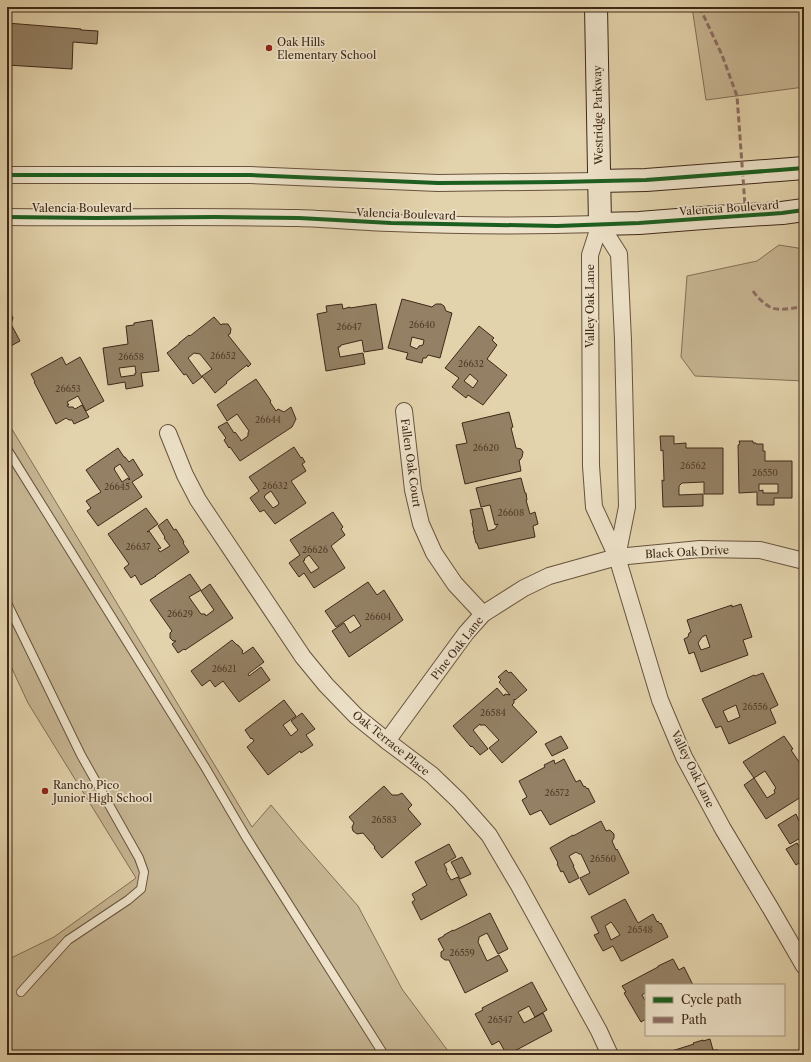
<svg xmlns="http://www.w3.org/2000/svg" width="811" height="1062" font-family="'Libre Caslon Text',serif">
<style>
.green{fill:#c7b693;stroke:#836f56}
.building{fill:#948165;stroke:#3f2818;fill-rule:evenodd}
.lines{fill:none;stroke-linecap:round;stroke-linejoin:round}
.lane-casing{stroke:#68533d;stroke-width:10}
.street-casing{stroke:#68533d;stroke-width:18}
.secondary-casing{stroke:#3f2818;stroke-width:24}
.lane{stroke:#ede2c9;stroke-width:8}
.street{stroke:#ede2c9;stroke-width:16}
.secondary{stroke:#ede2c9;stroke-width:22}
.secondary-bridge-casing{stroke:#3f2818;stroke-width:24;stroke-linecap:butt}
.secondary-bridge{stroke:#ede2c9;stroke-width:22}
.quiet{stroke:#8d6e63;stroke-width:3;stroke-dasharray:6 3;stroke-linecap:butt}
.cycleway-casing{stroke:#ede2c9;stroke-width:6}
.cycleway{stroke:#1b5e20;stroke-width:4}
.poi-dot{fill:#8f2418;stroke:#ede2c9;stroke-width:1.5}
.labels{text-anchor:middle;stroke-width:3.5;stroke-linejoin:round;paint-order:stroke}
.number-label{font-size:9px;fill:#543e2b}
.poi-label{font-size:11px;fill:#3f2818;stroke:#ede2c9;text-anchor:start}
.street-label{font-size:11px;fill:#3f2818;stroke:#ede2c9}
</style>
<rect width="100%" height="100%" fill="#e3d3ac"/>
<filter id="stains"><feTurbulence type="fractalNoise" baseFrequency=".005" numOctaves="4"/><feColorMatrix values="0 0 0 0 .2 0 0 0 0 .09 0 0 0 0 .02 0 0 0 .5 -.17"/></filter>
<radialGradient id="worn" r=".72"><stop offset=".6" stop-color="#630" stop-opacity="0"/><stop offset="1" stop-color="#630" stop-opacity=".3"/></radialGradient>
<g class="green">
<path d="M692,7H804V87L706,100Z"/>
<path d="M779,245L804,249V381L695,376L681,357L687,276L757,261Z"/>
<path d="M7,421L252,827L271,805L301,841L358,906L402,989L451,1055H7V960L54,937L136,878L28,703L7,658Z"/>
</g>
<g class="building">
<path d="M7,23L81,29V30L98,31L97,44L73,42L72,69L7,65Z"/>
<path d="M402,299L432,307L433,306L436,304H441L444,306L446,311L452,313L440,358L428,355L426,358H423L422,363L406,359L408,353L388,348ZM412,337L424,340L423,345L419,346L417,349L410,346Z"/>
<path d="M342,304L343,309L350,307V308L376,304L383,349L364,352L362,340L341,345L340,347H338L340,357L363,353L365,364L326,371L317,314L327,312L326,306Z"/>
<path d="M7,310L11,314L13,318L11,324L20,341L7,348Z"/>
<path d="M214,317L221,325L222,324H228L231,329L230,334L228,335L251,364L248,367L247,365L226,382L227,383L215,393L202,376L212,369L200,354L194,353L188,358L202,377L193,384L186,374L184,375L167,353L179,344V343L189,335L190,336Z"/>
<path d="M152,320L159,371L141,373L143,386L126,389L125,382L108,385L103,348L128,344L126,326L134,325V323ZM135,366L136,373H135V375L121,377L119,368Z"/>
<path d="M479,326L494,338L492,340L497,345L487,359L507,375L483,405L468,395L466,398L452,387L459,378L445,368ZM470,374L478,381L473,388L464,381Z"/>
<path d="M62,357L66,365L80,357L104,401L86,411L78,396L67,402L69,405H67L68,407H73L75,409L82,405L89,417L74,424L72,420H69L66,418L56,424L34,382H35L31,374Z"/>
<path d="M256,379L271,401L270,402L276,411L278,409L284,412L291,407L296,419L292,427L240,461L230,447L229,448L224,440L226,438L218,427L227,422L234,433L235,432L241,440V441L248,436V433L249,431L237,414L227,421L217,405Z"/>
<path d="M509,412L513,427L511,428L516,448L521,449L523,452L522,457L520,460H519L521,471L465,484L456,445L467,443L462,423Z"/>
<path d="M660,436H674V444L686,443V448H723V494H704V482L682,483L679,486V495L703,494V506L663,507L662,480L664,481L663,450L661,451Z"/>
<path d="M739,441H753V443H756V444H763V451H765V461H792V498H774V505H757V492L739,493L738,445L740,444ZM759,484H778V493H763V490L759,491Z"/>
<path d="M294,447L301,458L302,457L305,462L302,464L306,471L291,481L306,503L275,524L264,510L260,512L250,498L259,491L249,477ZM271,491L279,503L278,505L273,508L264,497L265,496V495Z"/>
<path d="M118,448L124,457H125L129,462L133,459L143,475L132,482L142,497L98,526L87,511L91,508L86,501L101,492L86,470ZM120,464L130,479L129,480L128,478L122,482L114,469H115L114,468Z"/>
<path d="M521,478L525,493H526L527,500H526L530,514L535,512L538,524L533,526L535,537L479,549L477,543H476L473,531H474L472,523H473L470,510L482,508L488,531L495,529L498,524L495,525L490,505L481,507L476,488Z"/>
<path d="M146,508L158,524L147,532L149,531L161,548L158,549L160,552L170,546L164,538L165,537L158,526L167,519L174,530L176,529L184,542L183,543L189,552L155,576H156L141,585L135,575L131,578L124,568L129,564L108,534Z"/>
<path d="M333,512L343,527L341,529L345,535L331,546L345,568L314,588L304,573L299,577L289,563L300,555L290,540ZM309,555L319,568L311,573L303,561L305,560L304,559Z"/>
<path d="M190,574L201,590L189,597L201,614H205L206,616L214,610L201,591L210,584L233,618L185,650L184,649L178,653L172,644L176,641H173L170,638V633L172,631L150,600Z"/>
<path d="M368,582L377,595L384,590L403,620L396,625L349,657L332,631L344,623L350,633L361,626L354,615L336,627L325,611Z"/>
<path d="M741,604L752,637L743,640L748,655L701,672L694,652L689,654L684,639L688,637L689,633L691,632L687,620L732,605V607ZM706,635L710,647L701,650L698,643L702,637Z"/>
<path d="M232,640L237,645H238L243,651L242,652L243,654L253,647L264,662L248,674L249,676L261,667L270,680L239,702L223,681L215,687L210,680L202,686L191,671Z"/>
<path d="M506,670L509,673L511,672L527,690L515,700L514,699V703L512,705L537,732L502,763L489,748L499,740L485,725H480V724L473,730L488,749L480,755L472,746L471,747L453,726L497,688L504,696L505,694L510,695L499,682L501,680L498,677Z"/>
<path d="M763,673L778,705L770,709L776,723L729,744L721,726L716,728L702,699L754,675L755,676ZM736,705L740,717L728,722L723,711Z"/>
<path d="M284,700L296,716L283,725L291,736L298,730L291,721L302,713L315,729L306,735L313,745L301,753L300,751L268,775L247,747L254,741L252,738L251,739L245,730Z"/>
<path d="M561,736L568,748L552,756L545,744Z"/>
<path d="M784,736L793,749L791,750L803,768L804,767V797L802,798L801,797L766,819L744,785L754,778L767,798L775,793L774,790L776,788L765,771L754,778L743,762Z"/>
<path d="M564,759L576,782L580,780L584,787L585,786L587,789L588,788L595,802L550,825L541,810L530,815L522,800L527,797L519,781L545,767L544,765L554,760L555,764Z"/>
<path d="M384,786L392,795H398L402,793L412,805L408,809L421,824L382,858L374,848L375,847L363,833L357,834L353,831L352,827L354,823L349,817Z"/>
<path d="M796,814L799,821L804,818V841L802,837L790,844L778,825Z"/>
<path d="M601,821L606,831L609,830L611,831L614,834V838L612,841L616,850L617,849L629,873L589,895L580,878L590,873L581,854H579L576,852L569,856L574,866H573L579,878L569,883L563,871L561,872L557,864L558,863L550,848L573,835V836Z"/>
<path d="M797,843L804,855V860L796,865L786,849Z"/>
<path d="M449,844L456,857L444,864L447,870L446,871L451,880L458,877L467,895L421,920L412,902L415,900L412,894L427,885L415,862Z"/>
<path d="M462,857L471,874L460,879L451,862Z"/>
<path d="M625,899L638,923L653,914L657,922L658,921L660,924L661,923L668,937L622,961H621L613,946L603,951L594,935L599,933L591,917ZM611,922L612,923L620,935L611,940L605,926Z"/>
<path d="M490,913L508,949L498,954L487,933L479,937V938L478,942L487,961L499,955L508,971L465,993L449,960H445L441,957V952L444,950L438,939L444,936V935L453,930V931Z"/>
<path d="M673,959L679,970L684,967L693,985H646V992L642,995L646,1002L645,1005L646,1007V1019L641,1022L624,993L626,992L622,986L658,967V966Z"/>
<path d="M532,982L547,1010L535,1017L529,1006L518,1012L524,1023L543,1013L552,1031L507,1055L499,1041L492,1045L475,1014L483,1010L482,1008Z"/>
<path d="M710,1039L713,1050H718L721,1055H659L694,1044L693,1043L703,1040V1041Z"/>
</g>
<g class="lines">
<defs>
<g id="lane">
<path d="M7,449L205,767L246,837L384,1055"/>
<path d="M7,603L81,755L139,858L144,872L141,889L128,900L68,940L21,992"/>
</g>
<g id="street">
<path d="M7,175H250L438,183L599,181"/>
<path d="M7,217C104,218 201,216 298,218C329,219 360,222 391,223C461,226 531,226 600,224"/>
<path d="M600,224L590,255L591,466L594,507L617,557L660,700L684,757L723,829L771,909L804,966"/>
<path d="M600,224L619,254L623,340L627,507L617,557"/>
<path d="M404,411L413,490L421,524L434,553L455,584L483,614"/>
<path d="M168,433L185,475L198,500L303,657L326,685L356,716L387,741L432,775L459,801L489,835L518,884L599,1031L610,1055"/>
<path d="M387,741L466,633L483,614L524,588L549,576L617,557L700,549L760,550L804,561"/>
</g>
<g id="secondary">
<path d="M596,7L600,224L639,223L716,217"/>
<path d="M599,181L646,180L779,170L804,168"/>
<path d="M782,213L804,210"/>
</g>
</defs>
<use href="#lane" class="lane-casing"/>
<use href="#street" class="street-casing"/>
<use href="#secondary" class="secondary-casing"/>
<use href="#lane" class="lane"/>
<use href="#street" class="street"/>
<use href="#secondary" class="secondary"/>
<defs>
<path id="secondary-bridge" d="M716,217L782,213"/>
</defs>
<use href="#secondary-bridge" class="secondary-bridge-casing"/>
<use href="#secondary-bridge" class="secondary-bridge"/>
<g class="quiet">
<path d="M700,7L701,10L722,55L737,96L745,205"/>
<path d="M753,291C757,297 765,305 772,308C781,311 795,308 804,306"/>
</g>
<defs>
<g id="cycleway">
<path d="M7,175H250L438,183L559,182L646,180L779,170L804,168"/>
<path d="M7,217L96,218L215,217L299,218L391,223L557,226L639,223L782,213L804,210"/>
</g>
</defs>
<use href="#cycleway" class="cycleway-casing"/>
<use href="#cycleway" class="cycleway"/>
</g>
<g class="poi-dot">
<circle cx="269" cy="48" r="4"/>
<circle cx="45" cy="791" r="4"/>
</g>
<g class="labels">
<g class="number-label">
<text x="422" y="328">26640</text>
<text x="349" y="330">26647</text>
<text x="223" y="359">26652</text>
<text x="131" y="360">26658</text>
<text x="471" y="367">26632</text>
<text x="68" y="392">26653</text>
<text x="268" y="423">26644</text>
<text x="486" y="451">26620</text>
<text x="693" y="469">26562</text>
<text x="765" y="476">26550</text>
<text x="275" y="489">26632</text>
<text x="117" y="490">26645</text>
<text x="511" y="516">26608</text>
<text x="138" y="550">26637</text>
<text x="315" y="553">26626</text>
<text x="180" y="617">26629</text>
<text x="378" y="620">26604</text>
<text x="224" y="672">26621</text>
<text x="755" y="710">26556</text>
<text x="493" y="716">26584</text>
<text x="557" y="796">26572</text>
<text x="384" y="823">26583</text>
<text x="603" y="862">26560</text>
<text x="640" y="933">26548</text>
<text x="462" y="956">26559</text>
<text x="500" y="1023">26547</text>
</g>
<g class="poi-label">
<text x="277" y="46">Oak Hills<tspan x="277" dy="13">Elementary School</tspan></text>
<text x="53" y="789">Rancho Pico<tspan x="53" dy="13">Junior High School</tspan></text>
</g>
<g class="street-label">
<text transform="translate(598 115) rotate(-91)" y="4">Westridge Parkway</text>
<text x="82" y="212">Valencia Boulevard</text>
<text transform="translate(729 208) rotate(-4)" y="4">Valencia Boulevard</text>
<text transform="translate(406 214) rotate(2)" y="4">Valencia Boulevard</text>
<text transform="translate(590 306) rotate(-90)" y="4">Valley Oak Lane</text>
<text transform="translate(411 463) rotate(82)" y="4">Fallen Oak Court</text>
<text transform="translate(687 552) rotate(-3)" y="4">Black Oak Drive</text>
<text transform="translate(457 648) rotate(-52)" y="4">Pine Oak Lane</text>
<text transform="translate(391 743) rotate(39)" y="4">Oak Terrace Place</text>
<text transform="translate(693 769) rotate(64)" y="4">Valley Oak Lane</text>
</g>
</g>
<rect width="811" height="1062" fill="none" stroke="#e3d3ac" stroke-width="24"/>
<rect x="8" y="8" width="795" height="1046" fill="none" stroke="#3f2818" stroke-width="2"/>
<rect x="12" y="12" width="787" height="1038" fill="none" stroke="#3f2818"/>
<rect x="645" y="984" width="140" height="52" fill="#ede2c9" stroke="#a79882"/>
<rect x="653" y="997" width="20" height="6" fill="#1b5e20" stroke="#a79882"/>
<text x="681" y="1004" font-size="12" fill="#3f2818">Cycle path</text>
<rect x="653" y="1017" width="20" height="6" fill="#8d6e63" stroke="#a79882"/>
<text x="681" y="1024" font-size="12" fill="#3f2818">Path</text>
<rect width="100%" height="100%" filter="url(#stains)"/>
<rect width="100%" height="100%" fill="url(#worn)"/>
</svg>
